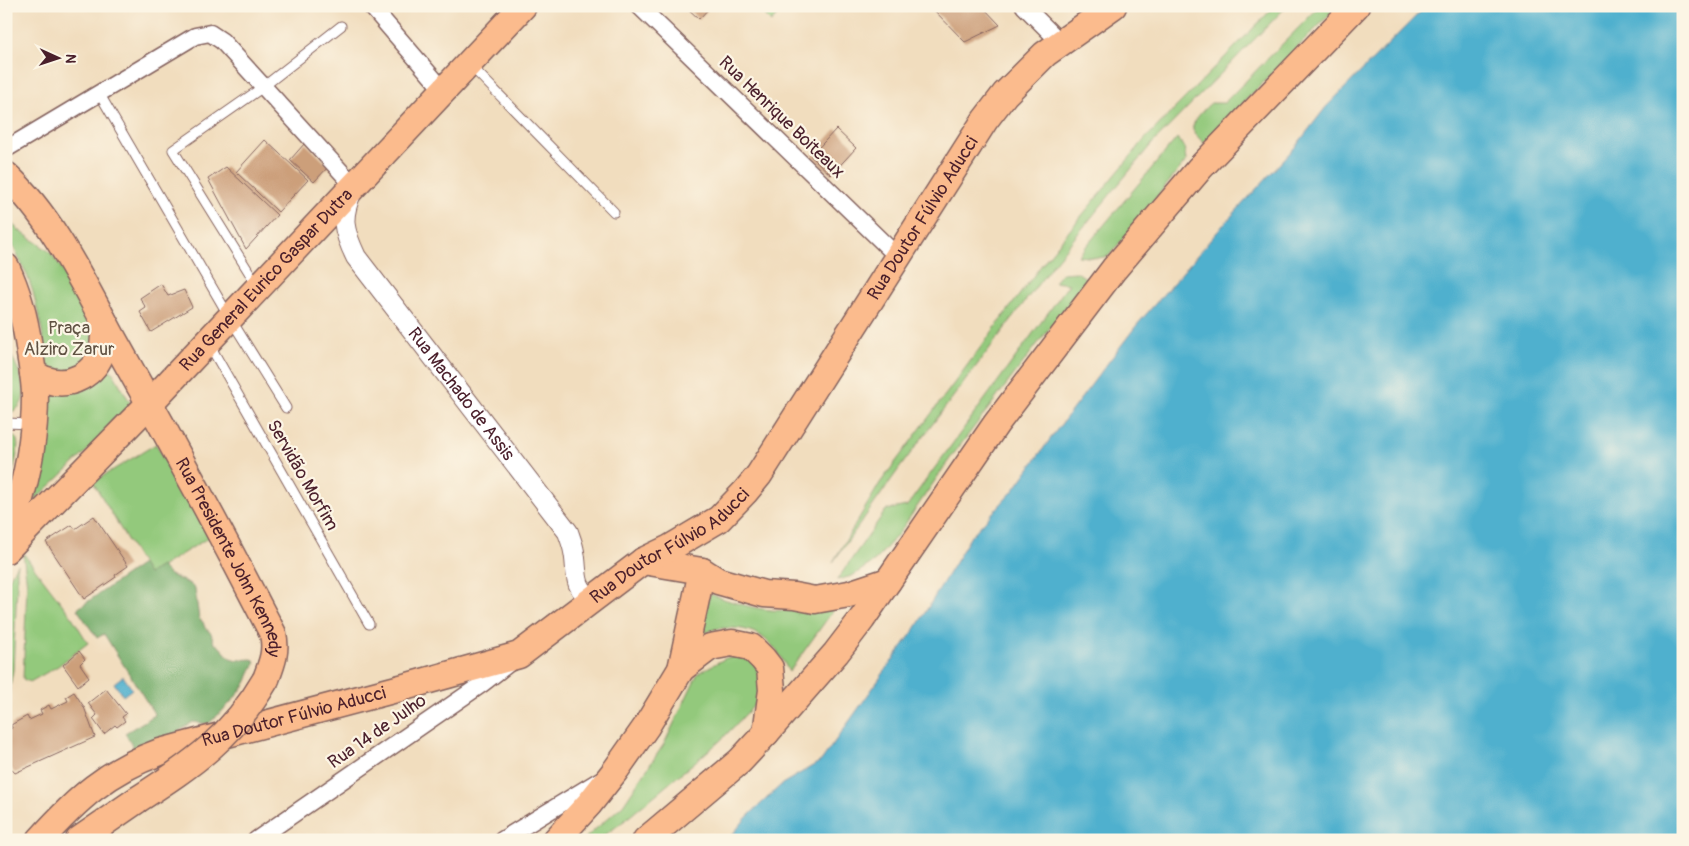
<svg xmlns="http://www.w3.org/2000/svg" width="1689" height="846" font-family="Pangolin,sans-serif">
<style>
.green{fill:#93c97c;stroke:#6e7454}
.forest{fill:#76ad6c;stroke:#60664c}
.water{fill:#4fb0ce;stroke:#4c687c}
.building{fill:#cc9f7a}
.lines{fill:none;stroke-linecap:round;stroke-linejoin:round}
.service-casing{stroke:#84625e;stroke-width:11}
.minor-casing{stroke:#84625e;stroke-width:19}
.tertiary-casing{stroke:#84625e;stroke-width:22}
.primary-casing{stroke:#84625e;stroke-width:29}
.service{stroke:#fff;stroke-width:9}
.minor{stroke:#fff;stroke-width:16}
.tertiary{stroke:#fff;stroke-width:20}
.primary{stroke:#fbbb8d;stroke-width:26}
.primary-bridge-casing{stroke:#84625e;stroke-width:29;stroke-linecap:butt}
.primary-bridge{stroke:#fbbb8d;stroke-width:26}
.labels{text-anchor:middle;stroke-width:4.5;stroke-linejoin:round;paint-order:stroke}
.street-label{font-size:18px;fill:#4a1f2b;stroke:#fcf5e5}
.park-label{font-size:18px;fill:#605243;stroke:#fcf5e5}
</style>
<rect width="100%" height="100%" fill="#fcf5e5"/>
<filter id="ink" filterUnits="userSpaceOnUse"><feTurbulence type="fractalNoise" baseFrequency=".02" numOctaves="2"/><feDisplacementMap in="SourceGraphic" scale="10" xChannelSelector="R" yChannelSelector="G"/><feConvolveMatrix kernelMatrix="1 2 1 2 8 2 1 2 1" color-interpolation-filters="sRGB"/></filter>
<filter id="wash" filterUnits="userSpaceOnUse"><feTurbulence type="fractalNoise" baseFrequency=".0096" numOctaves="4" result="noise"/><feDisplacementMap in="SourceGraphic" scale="20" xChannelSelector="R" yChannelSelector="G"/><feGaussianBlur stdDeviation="1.12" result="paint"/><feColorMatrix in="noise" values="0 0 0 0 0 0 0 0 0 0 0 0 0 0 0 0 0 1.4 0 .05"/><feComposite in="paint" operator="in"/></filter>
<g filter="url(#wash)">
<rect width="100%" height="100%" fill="#f1ddbe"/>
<g class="green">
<path d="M755,6H786L771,22Z"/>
<path d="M1275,6H1287L1150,146L1054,263L901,466L833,562L880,483L1046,259L1145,139Z"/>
<path d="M1320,6H1338L1204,143C1201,140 1195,135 1193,130C1191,122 1205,108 1211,103H1224Z"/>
<path d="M1177,138L1184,146L1186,161L1109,256L1098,258L1078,256Z"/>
<path d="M6,219L20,231L50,252L61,267L89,320L94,334L95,342L79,372L50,369L47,363L41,325L33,292L27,275L6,232Z"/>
<path d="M1077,272L1087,279L949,460L899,533L875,561L852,576L837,580L886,510L907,506L1069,284L1054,282L1062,273Z"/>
<path d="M6,348C18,365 39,406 6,414Z"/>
<path d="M108,370L112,371L131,404L116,424L34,501L44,449L46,431L43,387L83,390L101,379Z"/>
<path d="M6,434C10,435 15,436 17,440C21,450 9,482 6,492Z"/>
<path d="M156,444L211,536L148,575L93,482Z"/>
<path d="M23,553L72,617L88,643L58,666L30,682L23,679L27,586Z"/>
<path d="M17,564V588L13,670L6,709V585Z"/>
<path d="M710,594C737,604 765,613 794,610C809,609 825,604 840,601L789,672C775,644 760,627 727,628C716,628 707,631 698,638Z"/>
<path d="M752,656L768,691L720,741L624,821L598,840H583L623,805L664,744L698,673L726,658Z"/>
</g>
<path class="forest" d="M142,564L148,574L161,566L170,575L190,584L195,589L199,619L203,622L205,628L211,633L214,643L219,646L230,658L237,660L252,659L256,663C250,669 250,676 246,683C235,699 222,712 208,724L193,722L167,739L134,749L125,733L155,715L104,634L97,638L77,609Z"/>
<g class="water">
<path d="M1426,6H1683V840H728L746,818L782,784L821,761L917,626L971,536L1013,491L1056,431L1136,326L1225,223L1296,146L1326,107Z"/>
<path d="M123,676L132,689L123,696L114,683Z"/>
</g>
<g id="blocks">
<g class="building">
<path d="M685,6H711L699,19Z"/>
<path d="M930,6H982L1000,25L965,42Z"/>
<path d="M836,129L856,148L831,175L811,156Z"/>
<path d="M265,140L308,180L278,212L236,172Z"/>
<path d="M305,143L329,166L314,182L290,160Z"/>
<path d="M226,167L277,215L246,249L208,179Z"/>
<path d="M161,284L168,296L184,290L192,307L151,332L140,312L146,308L140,298Z"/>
<path d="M94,516L128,566L115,575L116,577L84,599L46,542L72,525L75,529Z"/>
<path d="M79,651L85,659L80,664L89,677L78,686L63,665Z"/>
<path d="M106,689L126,714L122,717L125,721L117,727L115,725L104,734L93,719L97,715L88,703Z"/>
<path d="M74,692L84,707L95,737L15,773L6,763V731L12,728L11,725L27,716L29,720L42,714L40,710L49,705L51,709L68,701L66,697Z"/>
</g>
</g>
</g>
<g filter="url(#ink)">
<use href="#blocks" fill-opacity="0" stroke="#84625e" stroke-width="1"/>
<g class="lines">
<defs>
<g id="service">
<path d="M471,66L614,212"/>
<path d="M99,93L230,318L286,408"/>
<path d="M257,285L173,150L263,87L341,26"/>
<path d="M209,344L369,624"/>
<path d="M6,423L31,424"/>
</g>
<g id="minor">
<path d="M371,6L444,91"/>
<path d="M639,6L898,257"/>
<path d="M1024,6L1061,43"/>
<path d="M6,149L195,36L210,33L222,41L354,186"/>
<path d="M256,840L482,684L508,664"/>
<path d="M502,840L600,780"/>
</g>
<g id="tertiary">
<path id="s1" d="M352,191C340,218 343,230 356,257L568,532C570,538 573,545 574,552C578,571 572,587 592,599"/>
</g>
<g id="primary">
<path id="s2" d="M6,175C53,218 84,285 114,340C169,437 222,535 273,634C277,651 272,663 266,679"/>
<path d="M6,267C18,292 25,319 29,347C31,363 35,379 35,396C35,446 24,494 6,540"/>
<path d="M33,373C37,375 42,379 47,380C70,388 95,374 102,351C105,341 104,330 103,320"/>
<path id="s3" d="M6,550L150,403L523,6"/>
<path d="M643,561L702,571L718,581L764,594L794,596L815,600L849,594L888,581"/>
<path d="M681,669L710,647L732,643L751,647L763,659L770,668L772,690L766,733"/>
<path id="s4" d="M40,840C77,799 107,771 160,752L408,686L519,655L643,561L670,548L719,519L745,492L759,475L985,120L1005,94L1045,54L1113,6"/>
<path d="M79,840L137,800"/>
<path d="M556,840L589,804L615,771L646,727L681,669L702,571"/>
<path d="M646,840L740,761L766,733L836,653L862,619L996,424L1114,269L1200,168L1356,6"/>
</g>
</defs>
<use href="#service" class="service-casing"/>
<use href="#minor" class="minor-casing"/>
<use href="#tertiary" class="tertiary-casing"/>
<use href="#primary" class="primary-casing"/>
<use href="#service" class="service"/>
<use href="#minor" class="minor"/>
<use href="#tertiary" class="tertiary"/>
<use href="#primary" class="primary"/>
<defs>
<path id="primary-bridge" d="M137,800C192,764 232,738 266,679"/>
</defs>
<use href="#primary-bridge" class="primary-bridge-casing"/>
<use href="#primary-bridge" class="primary-bridge"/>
</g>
</g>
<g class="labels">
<g class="street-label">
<text transform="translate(782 117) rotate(44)" y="6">Rua Henrique Boiteaux</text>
<text dy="6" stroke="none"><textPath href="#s4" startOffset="1129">Rua Doutor Fúlvio Aducci</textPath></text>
<text dy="6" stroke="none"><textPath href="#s3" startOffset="375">Rua General Eurico Gaspar Dutra</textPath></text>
<text dy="6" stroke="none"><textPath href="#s1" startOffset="242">Rua Machado de Assis</textPath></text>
<text transform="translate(303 475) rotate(60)" y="6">Servidão Morfim</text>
<text dy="6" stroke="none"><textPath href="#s4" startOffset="709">Rua Doutor Fúlvio Aducci</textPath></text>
<text dy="6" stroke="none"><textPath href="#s2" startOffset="445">Rua Presidente John Kennedy</textPath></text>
<text dy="6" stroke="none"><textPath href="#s4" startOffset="289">Rua Doutor Fúlvio Aducci</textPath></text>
<text transform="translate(377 731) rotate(-35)" y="6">Rua 14 de Julho</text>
</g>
<g class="park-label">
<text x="69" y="334">Praça<tspan x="69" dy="21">Alziro Zarur</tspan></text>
</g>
</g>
<rect width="1689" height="846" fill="none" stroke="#fcf5e5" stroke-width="25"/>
<g transform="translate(58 58) rotate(93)" stroke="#fcf5e5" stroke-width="4" paint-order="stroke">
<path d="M0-4L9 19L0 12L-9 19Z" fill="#4a1f2b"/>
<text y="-8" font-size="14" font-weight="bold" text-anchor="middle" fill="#4a1f2b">N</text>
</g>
</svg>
